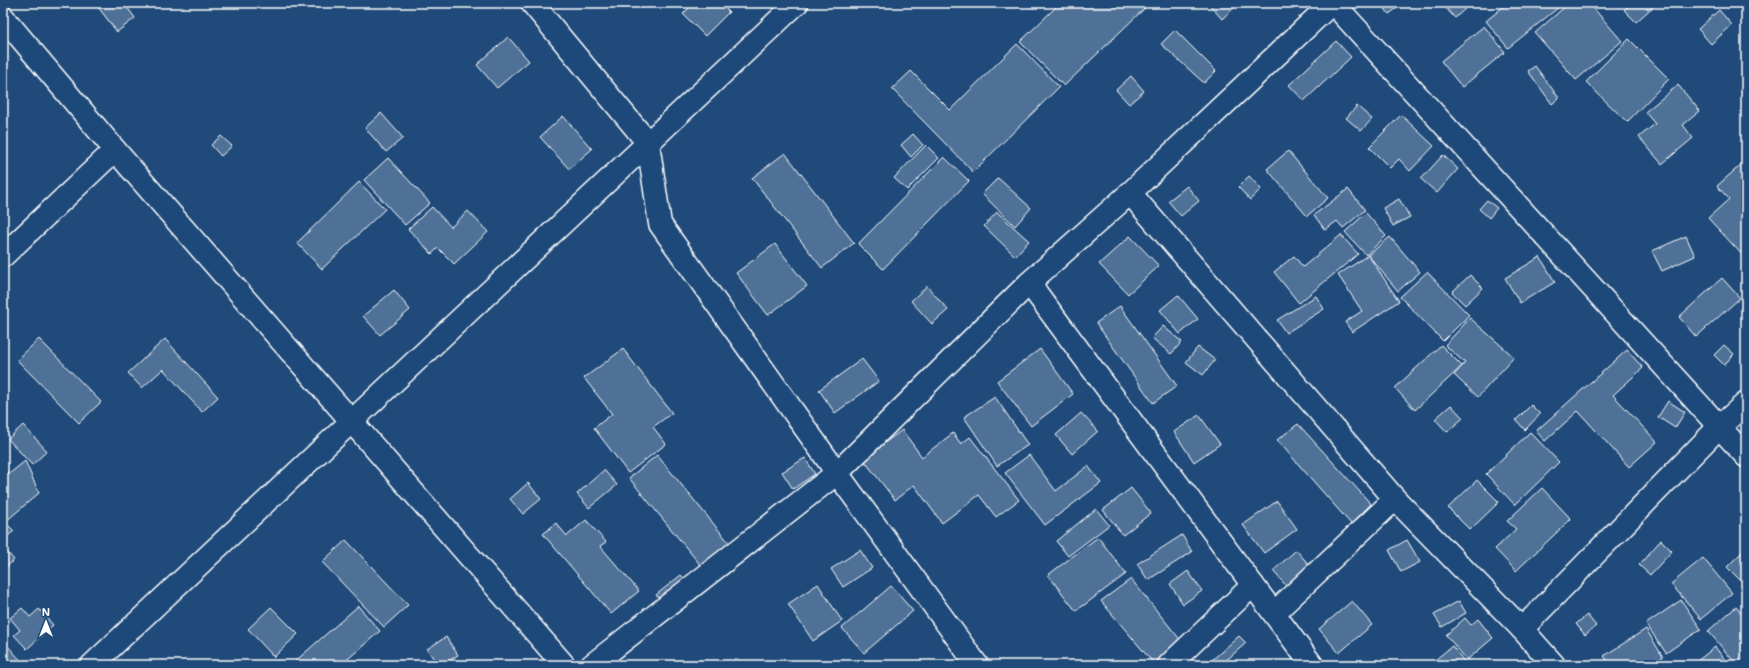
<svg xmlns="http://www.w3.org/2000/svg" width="1749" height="668" font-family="Mali,sans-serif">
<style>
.building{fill:#507197;stroke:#fff}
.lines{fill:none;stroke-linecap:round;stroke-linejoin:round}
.street-casing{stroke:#fff;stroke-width:25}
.secondary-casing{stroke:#fff;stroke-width:25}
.street{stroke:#1f4a7a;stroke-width:22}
.secondary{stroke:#1f4a7a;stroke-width:22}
</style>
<rect width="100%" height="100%" fill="#1f4a7a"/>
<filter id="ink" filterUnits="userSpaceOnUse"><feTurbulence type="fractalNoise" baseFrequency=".025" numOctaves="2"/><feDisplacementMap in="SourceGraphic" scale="8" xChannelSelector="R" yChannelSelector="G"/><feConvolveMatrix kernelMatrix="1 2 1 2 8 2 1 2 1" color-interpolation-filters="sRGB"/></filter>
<g filter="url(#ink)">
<g class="building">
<path d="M95,3H124L135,18L117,32Z"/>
<path d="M694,3H720L729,12L705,36L683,14Z"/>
<path d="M1060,3H1150L1064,86L1020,42Z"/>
<path d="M1208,3H1238V4L1222,19Z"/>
<path d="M1381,3H1404L1389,14Z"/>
<path d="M1445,3H1464L1467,7L1455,18L1443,5Z"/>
<path d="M1508,3H1564L1508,48L1486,21Z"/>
<path d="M1569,3H1589L1622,41L1576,80L1535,33Z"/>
<path d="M1632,3H1657L1636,22L1624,10Z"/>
<path d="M1719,10L1732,25L1711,44L1698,29Z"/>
<path d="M1484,26L1505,52L1462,87L1441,61Z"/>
<path d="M1175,30L1216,71L1204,83L1161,44Z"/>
<path d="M508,37L529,61L497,88L477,65Z"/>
<path d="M1629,39L1669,79L1627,122L1586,82Z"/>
<path d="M1336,41L1351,57L1304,101L1289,85Z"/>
<path d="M1017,44L1059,87L973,172L892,89L911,71L950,110Z"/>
<path d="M1535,66L1559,98L1552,104L1528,71Z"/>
<path d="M1131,76L1144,91L1129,104L1116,90Z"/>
<path d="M1678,85L1700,111L1683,125L1693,138L1662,164L1639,137L1655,124L1645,112Z"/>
<path d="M1357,106L1372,119L1361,131L1346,118Z"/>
<path d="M381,113L403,138L386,152L365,128Z"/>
<path d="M1401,115L1434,146L1410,171L1399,159L1390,168L1369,147Z"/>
<path d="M563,116L592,149L569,169L540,137Z"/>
<path d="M913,134L923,145L911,157L901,145Z"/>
<path d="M221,136L232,146L221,156L211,145Z"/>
<path d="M926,145L939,158L907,190L894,178Z"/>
<path d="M1288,151L1328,198L1307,216L1267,169Z"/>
<path d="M785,153L854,243L822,268L752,178Z"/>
<path d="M1443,155L1458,169L1437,193L1421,179Z"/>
<path d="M944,157L969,181L883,269L858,244Z"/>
<path d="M388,158L430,203L405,225L364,180Z"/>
<path d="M1743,163L1746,166V259L1708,218L1729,199L1717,186Z"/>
<path d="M1249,176L1261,189L1250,200L1238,187Z"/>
<path d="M998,178L1031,208L1015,226L982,194Z"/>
<path d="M359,182L385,209L322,269L297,243Z"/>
<path d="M1187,186L1199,201L1181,216L1168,201Z"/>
<path d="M1348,189L1365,210L1343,228L1337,221L1325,230L1314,215Z"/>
<path d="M1399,199L1410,217L1393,226L1383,208Z"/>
<path d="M1487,200L1497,208L1489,218L1479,209Z"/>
<path d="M432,207L451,227L468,211L488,232L454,264L438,248L432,254L408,229Z"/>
<path d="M997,212L1029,241L1015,256L984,226Z"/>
<path d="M1366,213L1386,236L1366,255L1345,232Z"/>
<path d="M1341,235L1358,254L1299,303L1274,272L1294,256L1303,267Z"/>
<path d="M1130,236L1159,266L1128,294L1099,264Z"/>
<path d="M1686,236L1695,256L1662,271L1652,251Z"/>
<path d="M1390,237L1420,272L1398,291L1368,255Z"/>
<path d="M775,244L807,286L768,315L736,273Z"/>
<path d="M1368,255L1399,301L1352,332L1345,322L1362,311L1338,275Z"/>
<path d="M1540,257L1555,282L1520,303L1505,278Z"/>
<path d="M1427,272L1469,315L1443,341L1400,297Z"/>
<path d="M1470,275L1483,288L1465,305L1452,292Z"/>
<path d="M1722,278L1740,298L1696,337L1679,317Z"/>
<path d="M927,286L948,310L932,324L911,301Z"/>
<path d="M394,290L410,310L380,335L363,316Z"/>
<path d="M1178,295L1198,319L1180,334L1160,310Z"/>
<path d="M1316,296L1324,309L1286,333L1277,320Z"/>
<path d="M1120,306L1177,386L1153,403L1096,323Z"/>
<path d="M1470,318L1514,357L1478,397L1454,375L1465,363L1445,345Z"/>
<path d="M1163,326L1182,342L1171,354L1152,338Z"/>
<path d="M39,339L101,402L79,423L17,360Z"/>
<path d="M165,339L218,397L202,412L163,369L142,388L128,373Z"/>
<path d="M1441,345L1462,366L1415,410L1395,388Z"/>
<path d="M1724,345L1734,354L1724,365L1714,355Z"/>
<path d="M1198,347L1215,360L1203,375L1186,362Z"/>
<path d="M623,349L672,413L653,427L666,444L628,473L594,428L612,414L584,378Z"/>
<path d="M1040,349L1073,394L1031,426L997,381Z"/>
<path d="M1627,350L1643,368L1613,395L1657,442L1629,467L1578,411L1545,441L1536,431Z"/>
<path d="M862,359L879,381L835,413L819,390Z"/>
<path d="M995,397L1028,445L997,466L964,417Z"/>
<path d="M1668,401L1685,412L1675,428L1658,417Z"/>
<path d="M1451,405L1463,418L1447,432L1435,419Z"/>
<path d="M1531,405L1540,414L1525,430L1516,420Z"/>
<path d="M1081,413L1098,431L1072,454L1056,435Z"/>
<path d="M1199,415L1220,444L1194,462L1174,432Z"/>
<path d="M1298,424L1371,504L1351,524L1277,440Z"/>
<path d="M23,425L47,451L32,465L8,439Z"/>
<path d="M902,430L922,457L953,433L961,444L970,437L1019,500L996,517L979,495L942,523L914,485L895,500L863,459Z"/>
<path d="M1530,432L1559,462L1515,505L1486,474Z"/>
<path d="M657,455L735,550L707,573L629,478Z"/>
<path d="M1029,455L1056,491L1088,466L1101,483L1045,525L1005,473Z"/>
<path d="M805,458L815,474L793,489L782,472Z"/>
<path d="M25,461L39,493L5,522L14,531L3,540V466L9,474Z"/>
<path d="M604,470L617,485L589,508L577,494Z"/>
<path d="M1477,480L1499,502L1470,530L1448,508Z"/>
<path d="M528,483L541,499L523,514L510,499Z"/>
<path d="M1131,488L1151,513L1123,535L1103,510Z"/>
<path d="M1542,488L1571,519L1516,571L1495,549L1516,529L1507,521Z"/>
<path d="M1277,501L1297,529L1264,553L1243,525Z"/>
<path d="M1096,509L1109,525L1068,556L1056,541Z"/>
<path d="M586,520L606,542L600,546L639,591L611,614L543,534L556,523L567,536Z"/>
<path d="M1182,535L1192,552L1148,580L1137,564Z"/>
<path d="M1098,537L1126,574L1076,611L1048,575Z"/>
<path d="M346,540L408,605L384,627L322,562Z"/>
<path d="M1407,540L1420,562L1401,572L1389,550Z"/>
<path d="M1661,540L1672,551L1650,575L1639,565Z"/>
<path d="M3,547L14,560L3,570Z"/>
<path d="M1746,548V586L1727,567Z"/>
<path d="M860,550L872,568L843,587L831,569Z"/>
<path d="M1296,550L1312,568L1289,589L1273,571Z"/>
<path d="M1703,558L1732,593L1701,619L1671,584Z"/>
<path d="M1188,571L1202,591L1183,604L1170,584Z"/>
<path d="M681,575L696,592L670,612L656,595Z"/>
<path d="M1131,579L1182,642L1159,665H1155L1101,601Z"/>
<path d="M818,584L842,621L813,641L788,604Z"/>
<path d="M891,586L913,611L864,653L842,628Z"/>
<path d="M1681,600L1701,629L1666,653L1646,624Z"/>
<path d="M1352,601L1372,625L1339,653L1319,629Z"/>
<path d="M1459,601L1466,613L1442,627L1434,615Z"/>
<path d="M358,606L380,631L341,665H291Z"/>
<path d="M271,607L298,634L274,657L248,629Z"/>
<path d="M1736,607L1746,618V665H1737L1708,631Z"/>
<path d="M22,608L30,617L39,609L53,625L27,649L14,635L20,630L10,618Z"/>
<path d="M1587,615L1596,626L1585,635L1576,624Z"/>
<path d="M1465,618L1471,625L1478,619L1493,638L1467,660L1446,635Z"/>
<path d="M1646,629L1663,657L1650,665H1610L1604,656Z"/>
<path d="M1239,636L1246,643L1221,665H1214L1211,661Z"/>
<path d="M446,637L458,655L442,665H438L427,649Z"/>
<path d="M6,644L22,662L19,665H3V647Z"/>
<path d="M1452,646L1467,665H1429Z"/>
<path d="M1715,647L1729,665H1699L1696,662Z"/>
</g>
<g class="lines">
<defs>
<g id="street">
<path d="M532,3L648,143L660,224L837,473L977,665"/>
<path d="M1333,3L1746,456"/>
<path d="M3,17L115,150L564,665"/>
<path d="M1130,193L1395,499L1522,629L1554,665"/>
<path d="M3,256L115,150"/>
<path d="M1029,283L1312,665"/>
<path d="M1274,613L1395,499"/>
<path d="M1522,629L1719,427L1746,403"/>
<path d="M592,665L837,473L1029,283L1130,193L1332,3"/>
<path d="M1169,665L1253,585"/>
</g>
<path id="secondary" d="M92,665L797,3"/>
</defs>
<use href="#street" class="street-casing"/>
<use href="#secondary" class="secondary-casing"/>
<use href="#street" class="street"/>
<use href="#secondary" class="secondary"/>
</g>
</g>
<rect width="1749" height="668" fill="none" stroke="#1f4a7a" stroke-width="16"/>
<rect x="8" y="8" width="1733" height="652" fill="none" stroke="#fff" stroke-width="1.5" filter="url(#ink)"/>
<g transform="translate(46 622)" stroke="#1f4a7a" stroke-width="3" paint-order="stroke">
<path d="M0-3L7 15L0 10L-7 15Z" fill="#ffffff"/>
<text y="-6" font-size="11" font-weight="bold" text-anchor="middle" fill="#ffffff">N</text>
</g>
</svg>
